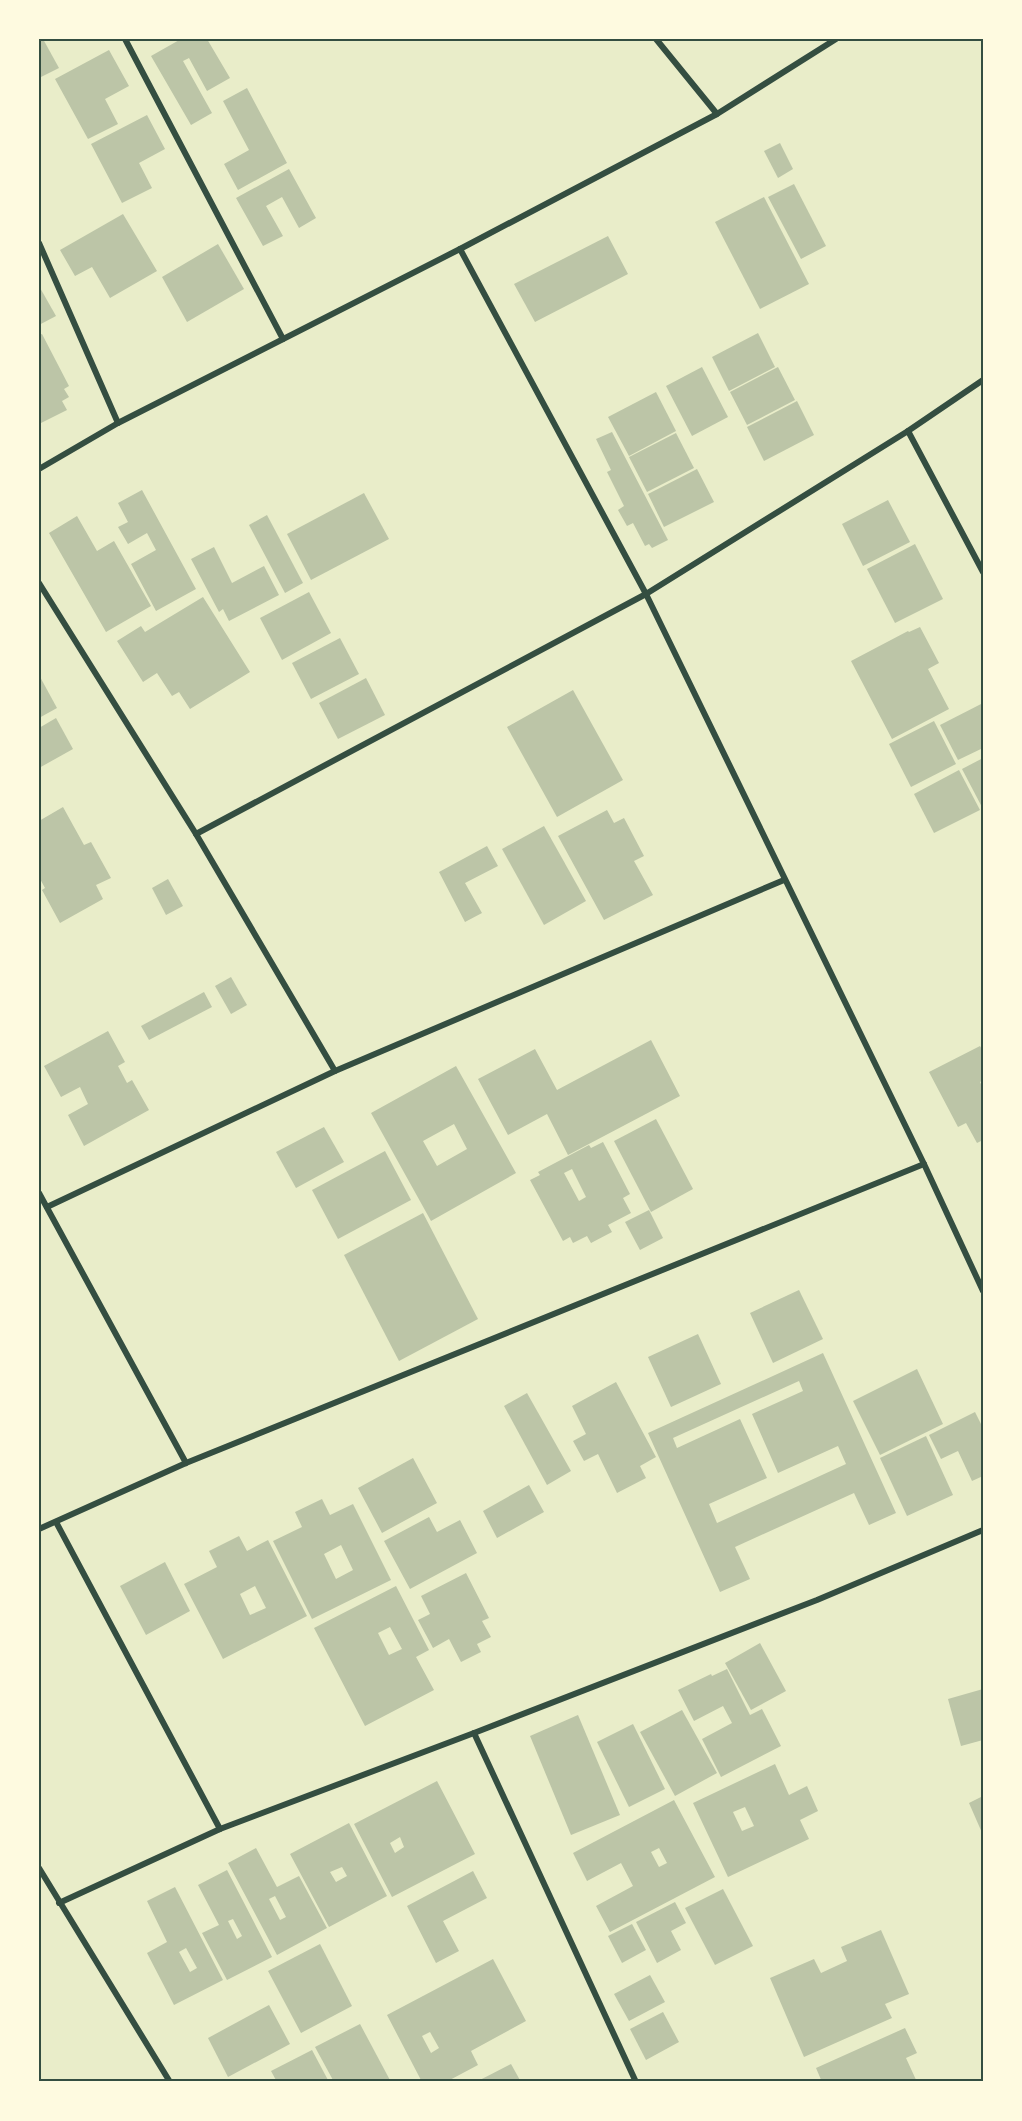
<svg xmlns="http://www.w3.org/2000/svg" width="1022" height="2121" font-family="'Noto Serif',serif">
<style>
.building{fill:#bcc5a7;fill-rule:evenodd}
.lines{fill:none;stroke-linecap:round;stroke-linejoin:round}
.minor{stroke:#344e41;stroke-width:6}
.neatline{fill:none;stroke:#344e41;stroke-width:2}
</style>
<rect width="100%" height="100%" fill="#e9edc9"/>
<g class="building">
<path d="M39,39H43L59,68L39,78Z"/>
<path d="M181,39H207L230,78L207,91L189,58L183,61L212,113L191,125L151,56Z"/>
<path d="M109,50L129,86L105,99L118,124L88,139L55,79Z"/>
<path d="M247,88L287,163L238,190L224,164L249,150L223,101Z"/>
<path d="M147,115L165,149L139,163L152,188L122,203L91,144Z"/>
<path d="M780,143L793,169L778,178L764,151Z"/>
<path d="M289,169L316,218L299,228L282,197L266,206L283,236L263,246L236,198Z"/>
<path d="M794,184L826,246L801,259L768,197Z"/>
<path d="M764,197L809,284L760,309L715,222Z"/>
<path d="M123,214L157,271L110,298L92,267L75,276L60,250Z"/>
<path d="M608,236L628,274L535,322L514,284Z"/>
<path d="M218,244L244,289L187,322L162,277Z"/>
<path d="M39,286L56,316L39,325Z"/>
<path d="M758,333L775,367L729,391L712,357Z"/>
<path d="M42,334L69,386L64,389L69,397L62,401L67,410L39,424V335Z"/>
<path d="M702,367L728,417L692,436L666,386Z"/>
<path d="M778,367L795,400L747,425L730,392Z"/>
<path d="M656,392L676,431L629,456L608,417Z"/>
<path d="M797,401L814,435L764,461L747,427Z"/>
<path d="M612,432L668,540L652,548L649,544L645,546L633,523L627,526L618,510L624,506L607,472L611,470L596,439Z"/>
<path d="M676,433L694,468L647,492L629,457Z"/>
<path d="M697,469L714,502L664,527L648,494Z"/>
<path d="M142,490L196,589L156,611L131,564L156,550L147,533L128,544L118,527L128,522L118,503Z"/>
<path d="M364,493L389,539L311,580L287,534Z"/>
<path d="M888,500L910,542L863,566L842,524Z"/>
<path d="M267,515L303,583L285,593L249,525Z"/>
<path d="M77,516L97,551L114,541L151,606L106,632L49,533Z"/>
<path d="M915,544L943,599L895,623L867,569Z"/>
<path d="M214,547L232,583L264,566L279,595L229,621L223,609L219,612L191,559Z"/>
<path d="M309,592L331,633L282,660L260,618Z"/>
<path d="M203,597L250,672L190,709L179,692L172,696L157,673L143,682L117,641L141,626L145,632Z"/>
<path d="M920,627L939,663L928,669L949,709L892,739L851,661L908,631L909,632Z"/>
<path d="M340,638L359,674L311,699L292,663Z"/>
<path d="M39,675L57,708L39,718Z"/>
<path d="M366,678L385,715L338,739L319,703Z"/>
<path d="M573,690L623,780L557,817L507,727Z"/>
<path d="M983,703V748L958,760L940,725Z"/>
<path d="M56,718L73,749L39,768V728Z"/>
<path d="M934,721L956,764L911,787L889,744Z"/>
<path d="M983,758V809L962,769Z"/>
<path d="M959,770L980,810L934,833L914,794Z"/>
<path d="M63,807L84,845L91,842L111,878L96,885L103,899L60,923L42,890L45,888L39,877V821Z"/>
<path d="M607,810L614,823L624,818L644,856L634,861L653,895L604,920L558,836Z"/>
<path d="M544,826L586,901L544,925L502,849Z"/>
<path d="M487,846L498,866L465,883L482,913L465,922L439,872Z"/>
<path d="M168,879L183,906L166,915L152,888Z"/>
<path d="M231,977L247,1005L231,1014L215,986Z"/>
<path d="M204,992L212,1007L149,1040L141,1026Z"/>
<path d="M108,1031L125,1062L118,1066L127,1083L132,1080L149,1110L84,1146L68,1115L88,1104L80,1087L61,1097L44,1066Z"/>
<path d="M651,1040L680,1096L568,1155L547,1114L508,1135L478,1079L535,1049L557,1090Z"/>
<path d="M980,1046L983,1051V1080L980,1082L983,1088V1140L977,1143L966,1123L958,1127L929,1072Z"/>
<path d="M456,1066L516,1173L431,1221L371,1113ZM454,1124L467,1149L437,1166L423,1141Z"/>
<path d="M656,1119L693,1189L651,1212L614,1141Z"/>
<path d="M324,1127L344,1162L296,1188L276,1152Z"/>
<path d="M603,1142L630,1194L623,1198L631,1213L608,1225L612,1232L591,1243L587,1236L573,1243L570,1237L563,1241L530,1180L540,1175L538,1172L589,1145L591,1148ZM572,1169L586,1197L579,1201L564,1173Z"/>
<path d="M385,1151L411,1200L338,1239L312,1190Z"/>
<path d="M649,1210L663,1238L640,1250L625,1222Z"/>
<path d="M423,1213L478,1319L399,1361L344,1255Z"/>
<path d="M799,1290L823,1339L773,1363L750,1313Z"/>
<path d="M698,1334L721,1384L671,1407L648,1357Z"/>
<path d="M823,1353L896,1513L869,1525L854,1493L735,1547L750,1579L720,1592L648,1433ZM799,1381L803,1391L752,1414L778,1473L838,1446L846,1464L717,1523L709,1504L767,1478L740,1419L677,1448L673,1438Z"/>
<path d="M917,1369L943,1424L880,1455L853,1401Z"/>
<path d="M616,1382L656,1457L640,1466L646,1478L617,1493L598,1454L584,1461L573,1441L586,1434L572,1406Z"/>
<path d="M527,1393L571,1471L547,1485L504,1406Z"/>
<path d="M975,1412L983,1428V1476L972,1481L958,1451L941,1459L929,1435Z"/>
<path d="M926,1436L953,1495L907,1516L880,1458Z"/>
<path d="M413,1458L437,1503L382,1533L358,1488Z"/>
<path d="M529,1485L544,1512L497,1538L483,1511Z"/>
<path d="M322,1499L330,1515L353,1504L391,1580L312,1619L273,1541L302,1527L295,1512ZM341,1545L353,1570L336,1579L324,1554Z"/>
<path d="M429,1517L437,1532L460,1520L477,1553L410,1589L384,1541Z"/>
<path d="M239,1536L247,1551L268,1540L307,1616L223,1659L184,1584L217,1567L209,1551ZM255,1586L266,1608L250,1615L240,1594Z"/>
<path d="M165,1562L190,1611L146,1635L120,1586Z"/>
<path d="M466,1573L489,1618L482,1621L491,1637L477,1644L481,1652L461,1662L449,1639L433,1648L418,1620L430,1614L421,1596Z"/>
<path d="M396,1586L429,1650L416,1657L434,1690L365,1726L314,1628ZM390,1627L402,1649L389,1655L378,1633Z"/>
<path d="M760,1643L786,1691L751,1710L725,1663Z"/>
<path d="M727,1669L750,1715L762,1709L781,1746L721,1777L702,1739L732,1723L723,1706L694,1721L678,1690L711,1674L712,1676Z"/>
<path d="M983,1689V1740L961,1746L948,1699Z"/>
<path d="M682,1710L717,1773L675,1796L640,1732Z"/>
<path d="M578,1715L620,1815L571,1835L530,1736Z"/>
<path d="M633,1724L665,1789L629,1807L597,1742Z"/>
<path d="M775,1764L789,1795L807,1786L818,1811L800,1820L809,1839L728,1877L693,1803ZM745,1807L754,1826L742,1831L733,1812Z"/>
<path d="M437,1781L475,1854L392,1897L354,1824ZM400,1837L404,1847L395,1853L390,1843Z"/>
<path d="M983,1796V1835L969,1803Z"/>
<path d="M674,1800L715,1877L610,1932L596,1906L633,1886L621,1863L587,1881L573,1853ZM659,1848L667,1863L659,1867L651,1852Z"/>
<path d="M349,1823L387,1896L329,1927L290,1854ZM342,1867L347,1876L336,1882L330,1872Z"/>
<path d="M256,1848L277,1887L299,1876L327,1928L277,1955L228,1863ZM275,1896L286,1917L280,1920L269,1899Z"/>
<path d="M227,1870L272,1957L227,1980L202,1933L219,1925L198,1885ZM233,1919L242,1936L237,1939L228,1921Z"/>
<path d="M473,1871L487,1898L443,1921L459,1951L436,1963L407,1906Z"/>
<path d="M175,1887L223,1980L174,2005L147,1953L167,1942L147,1901ZM186,1948L197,1968L190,1972L179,1952Z"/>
<path d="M723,1889L753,1946L715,1965L685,1908Z"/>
<path d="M675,1902L686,1923L671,1931L681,1950L657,1963L636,1922Z"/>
<path d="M632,1924L646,1950L622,1963L608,1936Z"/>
<path d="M881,1930L909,1994L885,2004L892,2018L804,2057L770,1978L814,1959L821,1973L847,1961L841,1947Z"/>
<path d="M320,1944L352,2006L301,2033L268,1971Z"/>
<path d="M493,1959L526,2021L471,2051L478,2065L446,2082H422L387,2015ZM430,2032L439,2048L431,2053L422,2036Z"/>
<path d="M650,1975L665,2002L629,2021L614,1994Z"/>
<path d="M269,2005L290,2044L228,2077L208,2038Z"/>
<path d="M663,2012L679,2042L646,2060L630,2029Z"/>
<path d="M360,2024L391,2082H334L315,2047Z"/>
<path d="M905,2028L917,2053L906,2058L917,2082H822L816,2068Z"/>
<path d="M312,2050L329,2082H277L271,2071Z"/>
<path d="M511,2064L521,2082H476Z"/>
</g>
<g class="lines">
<g class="minor">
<path d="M125,39L283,339"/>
<path d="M656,39L717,114"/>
<path d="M39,243L118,423"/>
<path d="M460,249L646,594L924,1164L983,1291"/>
<path d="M908,431L983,572"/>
<path d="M39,469L118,423L460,249L717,114L836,39"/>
<path d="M39,583L196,834L335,1071L784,880"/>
<path d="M196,834L646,594L908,431L983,380"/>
<path d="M39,1193L186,1463"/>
<path d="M47,1207L335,1071"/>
<path d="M56,1522L220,1829"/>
<path d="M39,1529L186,1463L924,1164"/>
<path d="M474,1733L636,2082"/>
<path d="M39,1868L170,2082"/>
<path d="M59,1903L220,1829L474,1733L817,1600L983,1530"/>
</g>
</g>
<rect width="1022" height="2121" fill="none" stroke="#fefae0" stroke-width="81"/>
<rect x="40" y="40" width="942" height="2040" class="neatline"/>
</svg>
